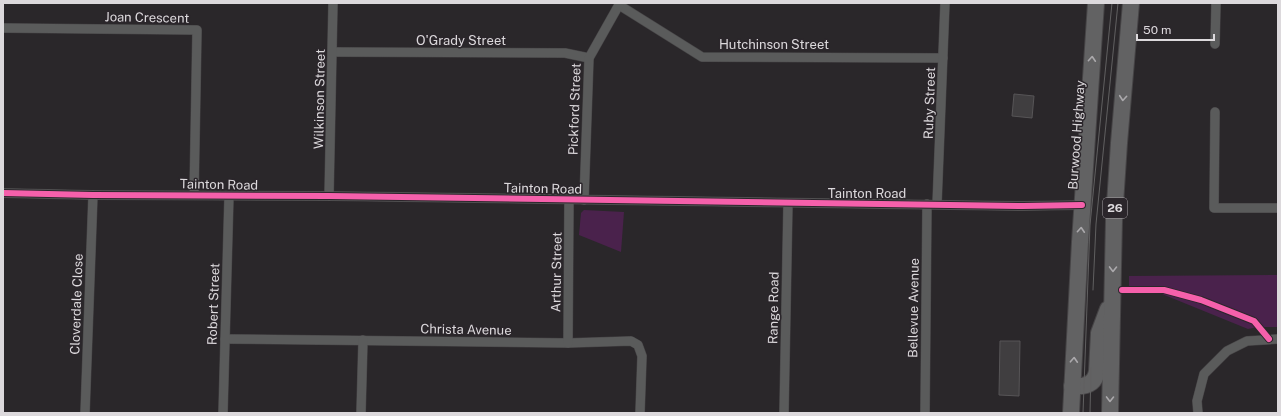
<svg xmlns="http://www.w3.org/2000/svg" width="1281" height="416" font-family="'Public Sans',sans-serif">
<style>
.green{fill:#4a224c}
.building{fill:#403e40;stroke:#575557}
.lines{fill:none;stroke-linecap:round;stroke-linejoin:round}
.minor-casing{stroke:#464446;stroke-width:10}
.trunk-casing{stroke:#464446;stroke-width:18}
.minor{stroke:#5a5b5b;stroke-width:9}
.trunk{stroke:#626263;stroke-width:16}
.tram{stroke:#616061;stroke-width:1}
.cycleway-casing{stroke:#2b262b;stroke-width:8}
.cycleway{stroke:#f560ab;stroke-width:6}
.oneway{stroke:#aba9ac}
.labels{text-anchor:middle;stroke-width:3;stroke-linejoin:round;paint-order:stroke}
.shield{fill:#2b262b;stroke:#a7a3a7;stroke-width:1}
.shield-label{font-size:12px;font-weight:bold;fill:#dcd9dc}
.street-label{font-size:13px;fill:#dcd9dc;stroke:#2b262b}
</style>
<rect width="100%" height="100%" fill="#2a272a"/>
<g class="green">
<path d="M584,210L624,212L621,252L579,235L581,213Z"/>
<path d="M1278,275V327H1258L1248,329L1162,294L1129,293V276Z"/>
</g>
<g class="building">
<path d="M1014,94L1034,96L1032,118L1012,116Z"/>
<path d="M1000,341H1020L1019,396L999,395Z"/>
</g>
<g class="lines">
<defs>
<g id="minor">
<path d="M619,5L702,57L943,58"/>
<path d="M3,28L197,30L194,195"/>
<path d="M1215,44L1216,3"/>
<path d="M333,52L565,53L589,58"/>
<path d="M1215,112L1214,208H1278"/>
<path d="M3,193L93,195L329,196L1023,206L1082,205"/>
<path d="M329,196L333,3"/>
<path d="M584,200L589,58L620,3"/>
<path d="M937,204L945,3"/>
<path d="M225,339L568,343L631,341L638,345L642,356L640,413"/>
<path d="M568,343L569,200"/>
<path d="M85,413L93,195"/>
<path d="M223,413L229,196"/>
<path d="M361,413L363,340"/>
<path d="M784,413L788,203"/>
<path d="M925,413L927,204"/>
<path d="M1198,413L1197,401L1204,374L1227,351L1247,341L1278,339"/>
</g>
<g id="trunk">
<path d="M1072,386C1084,387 1095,385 1097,371L1099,333L1108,309"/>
<path d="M1071,413L1080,242L1096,3"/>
<path d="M1110,413L1114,219L1119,143L1131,3"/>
</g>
</defs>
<use href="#minor" class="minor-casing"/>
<use href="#trunk" class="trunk-casing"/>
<use href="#minor" class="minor"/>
<use href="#trunk" class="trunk"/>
<g class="tram">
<path d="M1093,290L1096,224L1118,3"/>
<path d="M1083,413L1090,225L1112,3"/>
<path d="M1090,413L1091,368"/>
</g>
<defs>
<g id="cycleway">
<path d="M3,193L93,195L329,196L1023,206L1082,205"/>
<path d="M1122,290H1164L1201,300L1254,321L1269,339"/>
</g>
</defs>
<use href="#cycleway" class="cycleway-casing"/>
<use href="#cycleway" class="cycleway"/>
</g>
<defs><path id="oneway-chevron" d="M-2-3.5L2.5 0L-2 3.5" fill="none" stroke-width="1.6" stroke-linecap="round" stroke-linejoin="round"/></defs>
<g class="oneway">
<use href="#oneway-chevron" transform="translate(1092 59) rotate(-86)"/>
<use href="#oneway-chevron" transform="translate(1123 98) rotate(95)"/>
<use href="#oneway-chevron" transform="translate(1081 230) rotate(-86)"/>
<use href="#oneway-chevron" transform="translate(1113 269) rotate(91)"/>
<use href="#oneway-chevron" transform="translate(1074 360) rotate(-87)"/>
<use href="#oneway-chevron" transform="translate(1110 399) rotate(91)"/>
</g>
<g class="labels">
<rect class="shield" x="1103" y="198" width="24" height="20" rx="3"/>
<g class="shield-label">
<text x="1115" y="212">26</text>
</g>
<g class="street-label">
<text transform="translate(147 17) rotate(1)" y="5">Joan Crescent</text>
<text x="461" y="45">O'Grady Street</text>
<text x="774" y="49">Hutchinson Street</text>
<text transform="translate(319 99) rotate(-89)" y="5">Wilkinson Street</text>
<text transform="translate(929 103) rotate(-88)" y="5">Ruby Street</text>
<text transform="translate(574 109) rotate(-88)" y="5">Pickford Street</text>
<text transform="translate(1076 135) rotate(-86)" y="5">Burwood Highway</text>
<text transform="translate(219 184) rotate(1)" y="5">Tainton Road</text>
<text transform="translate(543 188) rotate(1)" y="5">Tainton Road</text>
<text x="867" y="198">Tainton Road</text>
<text transform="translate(556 272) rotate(-89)" y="5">Arthur Street</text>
<text transform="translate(76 304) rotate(-88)" y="5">Cloverdale Close</text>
<text transform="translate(213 304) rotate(-88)" y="5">Robert Street</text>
<text transform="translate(773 308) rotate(-89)" y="5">Range Road</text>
<text transform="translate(913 308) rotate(-89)" y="5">Bellevue Avenue</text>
<text transform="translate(466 329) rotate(1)" y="5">Christa Avenue</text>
</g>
</g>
<rect width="1281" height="416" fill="none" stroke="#dcd9dc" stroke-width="8"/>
<path d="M1137 34v6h77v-6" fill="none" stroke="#dcd9dc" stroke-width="2"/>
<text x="1143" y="34" font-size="12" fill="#dcd9dc" stroke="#2b262b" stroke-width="3" paint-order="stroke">50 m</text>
</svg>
